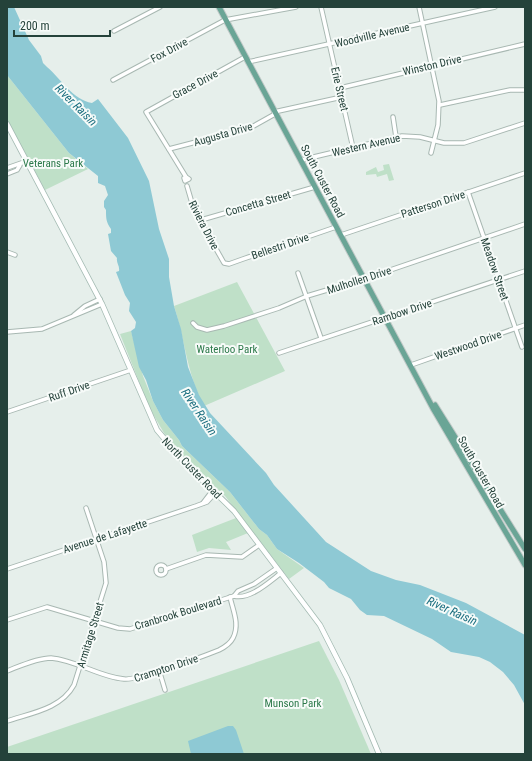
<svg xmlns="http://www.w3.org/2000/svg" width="532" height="761" font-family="'Roboto Condensed',sans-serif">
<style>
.green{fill:#bfe0c8}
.water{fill:#8ec9d4}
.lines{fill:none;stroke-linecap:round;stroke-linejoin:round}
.street-casing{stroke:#a8b8b2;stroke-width:5.5}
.secondary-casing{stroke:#a4bbb3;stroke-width:6}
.primary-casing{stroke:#c2cac8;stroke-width:7}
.street{stroke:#fff;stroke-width:3.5}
.secondary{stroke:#fff;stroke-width:4.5}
.primary{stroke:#6aa596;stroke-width:5}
.labels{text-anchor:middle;stroke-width:4;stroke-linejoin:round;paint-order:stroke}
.street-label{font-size:11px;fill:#24423a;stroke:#f7fbf9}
.park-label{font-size:11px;fill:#2d7a4b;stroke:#f7fbf9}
.water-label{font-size:12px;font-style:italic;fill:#1c6f80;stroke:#f7fbf9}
</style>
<rect width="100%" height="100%" fill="#e6efeb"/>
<g class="green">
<path d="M7,75L69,153L88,169L45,190L7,119Z"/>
<path d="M389,164L394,180L389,181L387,174L377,177L376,174L366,175V172L376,167L378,172L384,170L383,165Z"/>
<path d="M237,282L285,371L204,406C187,374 185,340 174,306Z"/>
<path d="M131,331L143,376L153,401L163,420L179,440L182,446L230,492L259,529L267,535L277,549L304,568L289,579L225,496L183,456L164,433L150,409L120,334Z"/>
<path d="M236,518L248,533L226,542L231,550L209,548L197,552L192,535Z"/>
<path d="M319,641L339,680L371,754H7V747Z"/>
</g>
<g class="water">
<path d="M7,7H14L29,40L41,56L43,63L47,67C61,79 73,100 92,103L98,99L128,138L149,181L159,229L169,259V277L174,306L181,329L188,367L199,395L210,413L266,473L274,485L326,542L371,571L396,580L420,585L466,603L525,635V705L514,685L503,672L490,662L479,657L451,652L432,639L384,616L367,615L360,610L351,599L329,588L324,582L299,563L277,549L267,535L259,529L230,492L182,446L179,440L163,420L153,401L146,380L139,367L131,331L135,328L136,322L129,311L130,303L125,295L116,272L119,271C120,266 116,263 117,258L111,251L108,234L111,233V229C106,222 106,218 106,210L104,207V201L108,195L105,186L98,183V176L69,153L7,75Z"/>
<path d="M228,726H233L236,730L244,754H191L188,741Z"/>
</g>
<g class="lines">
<defs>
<g id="street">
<path d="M321,7L353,148"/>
<path d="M419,7L439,101L438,125L431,153"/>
<path d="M114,31L160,7"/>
<path d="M248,62L495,7"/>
<path d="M113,80L225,20L296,7"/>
<path d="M340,88L525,44"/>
<path d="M440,105L510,90H525"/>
<path d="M274,112L342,97"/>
<path d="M393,117L396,137"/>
<path d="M169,149L250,128L275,114"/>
<path d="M301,160L402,136L420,137L444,143H464L525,123"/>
<path d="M7,168L27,161"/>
<path d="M7,174L17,170L20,165"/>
<path d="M186,177L189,179L185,181L184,178L186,177L146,112L245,57"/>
<path d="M187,186L194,210L224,263L229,264L243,259L336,227"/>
<path d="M468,192L522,347"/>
<path d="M201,220L315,187"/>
<path d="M341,235L525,173"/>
<path d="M7,252L15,255"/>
<path d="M298,273L321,338"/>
<path d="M74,315L85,306L100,299"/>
<path d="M193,323L197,327L207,330L224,326L279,308L307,296L364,279L525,224"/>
<path d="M7,332L42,329L102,304"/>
<path d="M279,353L525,271"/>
<path d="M411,365L525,325"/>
<path d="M7,412L131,370"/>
<path d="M203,503L213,490"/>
<circle cx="161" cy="570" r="5"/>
<path d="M7,569L196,506L207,502L216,492"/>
<path d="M166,569L206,555L242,557L259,545"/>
<path d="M234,596C250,600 269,582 281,573"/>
<path d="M7,620L47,607L118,628L130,629L234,596L238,591L254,584L277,568"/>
<path d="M159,670L165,690"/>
<path d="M7,671C20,666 37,658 51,658C76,660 99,677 124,679C137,681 204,656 219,650C225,647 230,644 233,638C240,624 233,611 230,597"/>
<path d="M7,721C31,713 61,709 74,685L106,583L104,562L86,508"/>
</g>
<path id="secondary" d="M7,124L102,304L157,430L185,463L234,511L320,625L347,678L379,754"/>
<g id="primary">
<path d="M219,7L434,410L525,565"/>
<path d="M435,405L525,549"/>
</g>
</defs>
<use href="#street" class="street-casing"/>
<use href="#secondary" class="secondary-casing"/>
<use href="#primary" class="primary-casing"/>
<use href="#street" class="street"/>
<use href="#secondary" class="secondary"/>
<use href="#primary" class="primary"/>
</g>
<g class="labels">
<g class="street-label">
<text transform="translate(372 35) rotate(-13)" y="4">Woodville Avenue</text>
<text transform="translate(169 50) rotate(-28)" y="4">Fox Drive</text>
<text transform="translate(432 65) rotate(-13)" y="4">Winston Drive</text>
<text transform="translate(195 84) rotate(-28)" y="4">Grace Drive</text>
<text transform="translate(340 89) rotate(77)" y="4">Erie Street</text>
<text transform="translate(223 134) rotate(-16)" y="4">Augusta Drive</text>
<text transform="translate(366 145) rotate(-13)" y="4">Western Avenue</text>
<text transform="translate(323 181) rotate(62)" y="4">South Custer Road</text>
<text transform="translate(258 203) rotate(-16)" y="4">Concetta Street</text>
<text transform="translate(433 204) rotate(-18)" y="4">Patterson Drive</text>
<text transform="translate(204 225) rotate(63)" y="4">Riviera Drive</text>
<text transform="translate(280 246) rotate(-19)" y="4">Bellestri Drive</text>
<text transform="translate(495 269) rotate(71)" y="4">Meadow Street</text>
<text transform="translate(359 280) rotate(-18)" y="4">Mulhollen Drive</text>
<text transform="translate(402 312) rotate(-18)" y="4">Rambow Drive</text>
<text transform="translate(468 345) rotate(-19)" y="4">Westwood Drive</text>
<text transform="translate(69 391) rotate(-19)" y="4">Ruff Drive</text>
<text transform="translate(192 468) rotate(46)" y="4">North Custer Road</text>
<text transform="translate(481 472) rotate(60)" y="4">South Custer Road</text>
<text transform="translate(105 536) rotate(-18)" y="4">Avenue de Lafayette</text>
<text transform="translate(178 613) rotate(-17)" y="4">Cranbrook Boulevard</text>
<text transform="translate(90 635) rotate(-73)" y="4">Armitage Street</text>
<text transform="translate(166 668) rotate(-18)" y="4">Crampton Drive</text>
</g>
<g class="park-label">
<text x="53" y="167">Veterans Park</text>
<text x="227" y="353">Waterloo Park</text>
<text x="293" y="707">Munson Park</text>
</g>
<g class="water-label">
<text transform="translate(76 105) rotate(45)" y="4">River Raisin</text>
<text transform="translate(199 412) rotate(56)" y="4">River Raisin</text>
<text transform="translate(452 611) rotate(24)" y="4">River Raisin</text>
</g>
</g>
<rect width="532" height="761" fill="none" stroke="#24423a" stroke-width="16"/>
<path d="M14 30v6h96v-6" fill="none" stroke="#24423a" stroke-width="2"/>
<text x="20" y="30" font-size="12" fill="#24423a" stroke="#f7fbf9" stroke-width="3" paint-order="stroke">200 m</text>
</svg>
